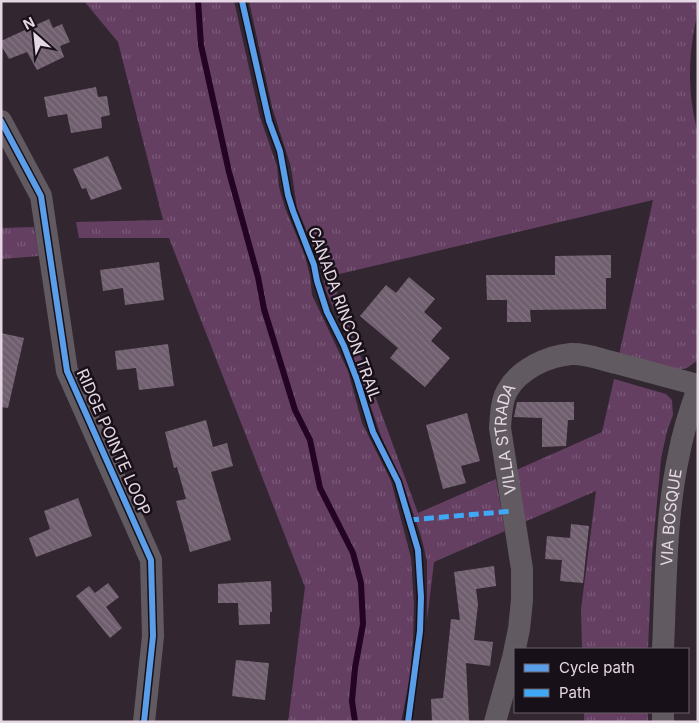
<svg xmlns="http://www.w3.org/2000/svg" width="699" height="723" font-family="Inter,sans-serif">
<style>
.grass{fill:url(#grass-tufts)}
.lines{fill:none;stroke-linecap:round;stroke-linejoin:round}
.stream{stroke:#230422;stroke-width:6}
.building{fill:url(#building-back-hatch)}
.minor{stroke:#625a61;stroke-width:22}
.quiet{stroke:#3fa9f5;stroke-width:5;stroke-dasharray:10 5;stroke-linecap:butt}
.cycleway-casing{stroke:#181018;stroke-width:9}
.cycleway{stroke:#5a9eea;stroke-width:6}
.labels{text-anchor:middle;stroke-width:5;stroke-linejoin:round;paint-order:stroke}
.street-label{font-size:16px;fill:#e4d7e3;stroke:#181018}
</style>
<defs>
<pattern id="grass-tufts" width="24" height="20" patternUnits="userSpaceOnUse" patternTransform="scale(1.25)"><rect width="24" height="20" fill="#643f62"/><path d="M3 7l-1-3M5 7V3M7 7l1-3M15 17l-1-3M17 17v-4M19 17l1-3" fill="none" stroke="#7a5a78"/></pattern>
<pattern id="building-back-hatch" width="6" height="6" patternUnits="userSpaceOnUse" patternTransform="scale(1.25)"><rect width="6" height="6" fill="#705f6e"/><path d="M-1 5l2 2M0 0l6 6M5-1l2 2" fill="none" stroke="#847583"/></pattern>
</defs>
<rect width="100%" height="100%" fill="#322730"/>
<g class="grass">
<path d="M84,1H234L260,117L277,166L279,187L285,208L305,256L310,276L312,295L348,371L362,423L391,481L411,558L414,605L413,640L410,677L401,722H288L305,587L169,238H79L76,222L163,220L118,42Z"/>
<path d="M249,1H698C698,15 695,23 693,36C688,69 689,101 698,133V360L687,368L674,371L619,355L653,200L331,276L418,513L496,479L505,531L434,562L427,620V561L421,536L402,481L381,436L348,341L326,291L320,262L297,208L291,167L272,107Z"/>
<path d="M34,227L39,256L1,259V228Z"/>
<path d="M614,379L666,394L672,400L673,415L667,431L661,459L652,556L648,649H582L581,609L596,491L522,523L514,471L602,432Z"/>
<rect x="584" y="712" width="64" height="10"/>
</g>
<g class="lines">
<path class="stream" d="M198,1L201,45L229,172L258,277L264,309L295,410L310,440L320,488L353,553L361,583L363,624L355,668L352,701L355,722"/>
</g>
<g class="building">
<path d="M49,19L53,28L62,24L70,42L60,46L64,57L37,70L27,52L9,59L1,45V41Z"/>
<path d="M96,87L98,97L107,96L110,115L101,117L102,128L71,133L67,114L48,117L44,97Z"/>
<path d="M108,156L122,189L91,200L86,188L82,189L73,169Z"/>
<path d="M611,255V278H606V309L530,310L531,322H507V300H487L486,275H555V256Z"/>
<path d="M159,262L164,300L125,305L123,288L103,291L100,270Z"/>
<path d="M409,277L435,299L424,312L442,328L431,341L450,358L425,387L390,358L398,348L360,316L386,285L396,293Z"/>
<path d="M1,333L24,338L8,408L1,407Z"/>
<path d="M168,344L174,386L139,390L136,368L117,370L115,351Z"/>
<path d="M517,402H574V420H568L566,446L542,447V418L514,417Z"/>
<path d="M467,413L480,461L461,466L466,483L443,489L426,425Z"/>
<path d="M206,420L213,447L227,443L233,466L211,472L231,540L190,552L176,501L186,499L177,467L174,468L165,432Z"/>
<path d="M78,498L92,536L36,557L29,538L50,529L44,511Z"/>
<path d="M571,524L589,526L583,583L560,581L562,560L545,559L547,536L570,538Z"/>
<path d="M494,566L496,586L476,589L478,604L474,640L493,642L490,666L466,663L469,721L432,722L431,699L443,698L451,619L460,620L454,572Z"/>
<path d="M271,581L272,612H270V624L239,625L238,603H218V584Z"/>
<path d="M108,583L119,597L106,607L122,628L110,638L76,596L89,586L95,593Z"/>
<path d="M236,660L269,663L265,700L232,696Z"/>
</g>
<g class="lines">
<g class="minor">
<path d="M1,121L41,196L67,371L151,560L153,636L144,722"/>
<path id="s1" d="M663,649C666,585 665,518 679,454C683,432 690,410 698,388"/>
<path d="M663,712V722"/>
<path id="s2" d="M495,722L513,658L519,629L522,600V569L500,428C501,416 501,402 507,391C519,369 548,356 571,354C586,353 602,360 616,363C643,370 671,378 698,385"/>
</g>
<path class="quiet" d="M409,520L513,511"/>
<defs>
<g id="cycleway">
<path d="M242,1L269,121L280,151L288,195L293,211L314,265L317,281L327,312L344,346L357,380L373,432L398,482L418,550L421,597L420,631L408,722"/>
<path d="M1,121L41,196L67,371L151,560L153,636L144,722"/>
</g>
</defs>
<use href="#cycleway" class="cycleway-casing"/>
<use href="#cycleway" class="cycleway"/>
</g>
<g class="labels">
<g class="street-label">
<text transform="translate(345 314) rotate(70)" y="6">CANADA RINCON TRAIL</text>
<text transform="translate(114 442) rotate(66)" y="6">RIDGE POINTE LOOP</text>
<text dy="6" stroke="none"><textPath href="#s2" startOffset="288">VILLA STRADA</textPath></text>
<text dy="6" stroke="none"><textPath href="#s1" startOffset="132">VIA BOSQUE</textPath></text>
</g>
</g>
<rect width="699" height="723" fill="none" stroke="#e4d7e3" stroke-width="5"/>
<rect x="514" y="648" width="175" height="65" fill="#181018" stroke="#6a6069"/>
<rect x="524" y="664" width="25" height="8" fill="#5a9eea" stroke="#6a6069"/>
<text x="559" y="673" font-size="15" fill="#e4d7e3">Cycle path</text>
<rect x="524" y="689" width="25" height="8" fill="#3fa9f5" stroke="#6a6069"/>
<text x="559" y="698" font-size="15" fill="#e4d7e3">Path</text>
<g transform="translate(35 35) rotate(333)" stroke="#181018" stroke-width="4" paint-order="stroke">
<path d="M0-4L9 19L0 12L-9 19Z" fill="#e4d7e3"/>
<text y="-8" font-size="14" font-weight="bold" text-anchor="middle" fill="#e4d7e3">N</text>
</g>
</svg>
